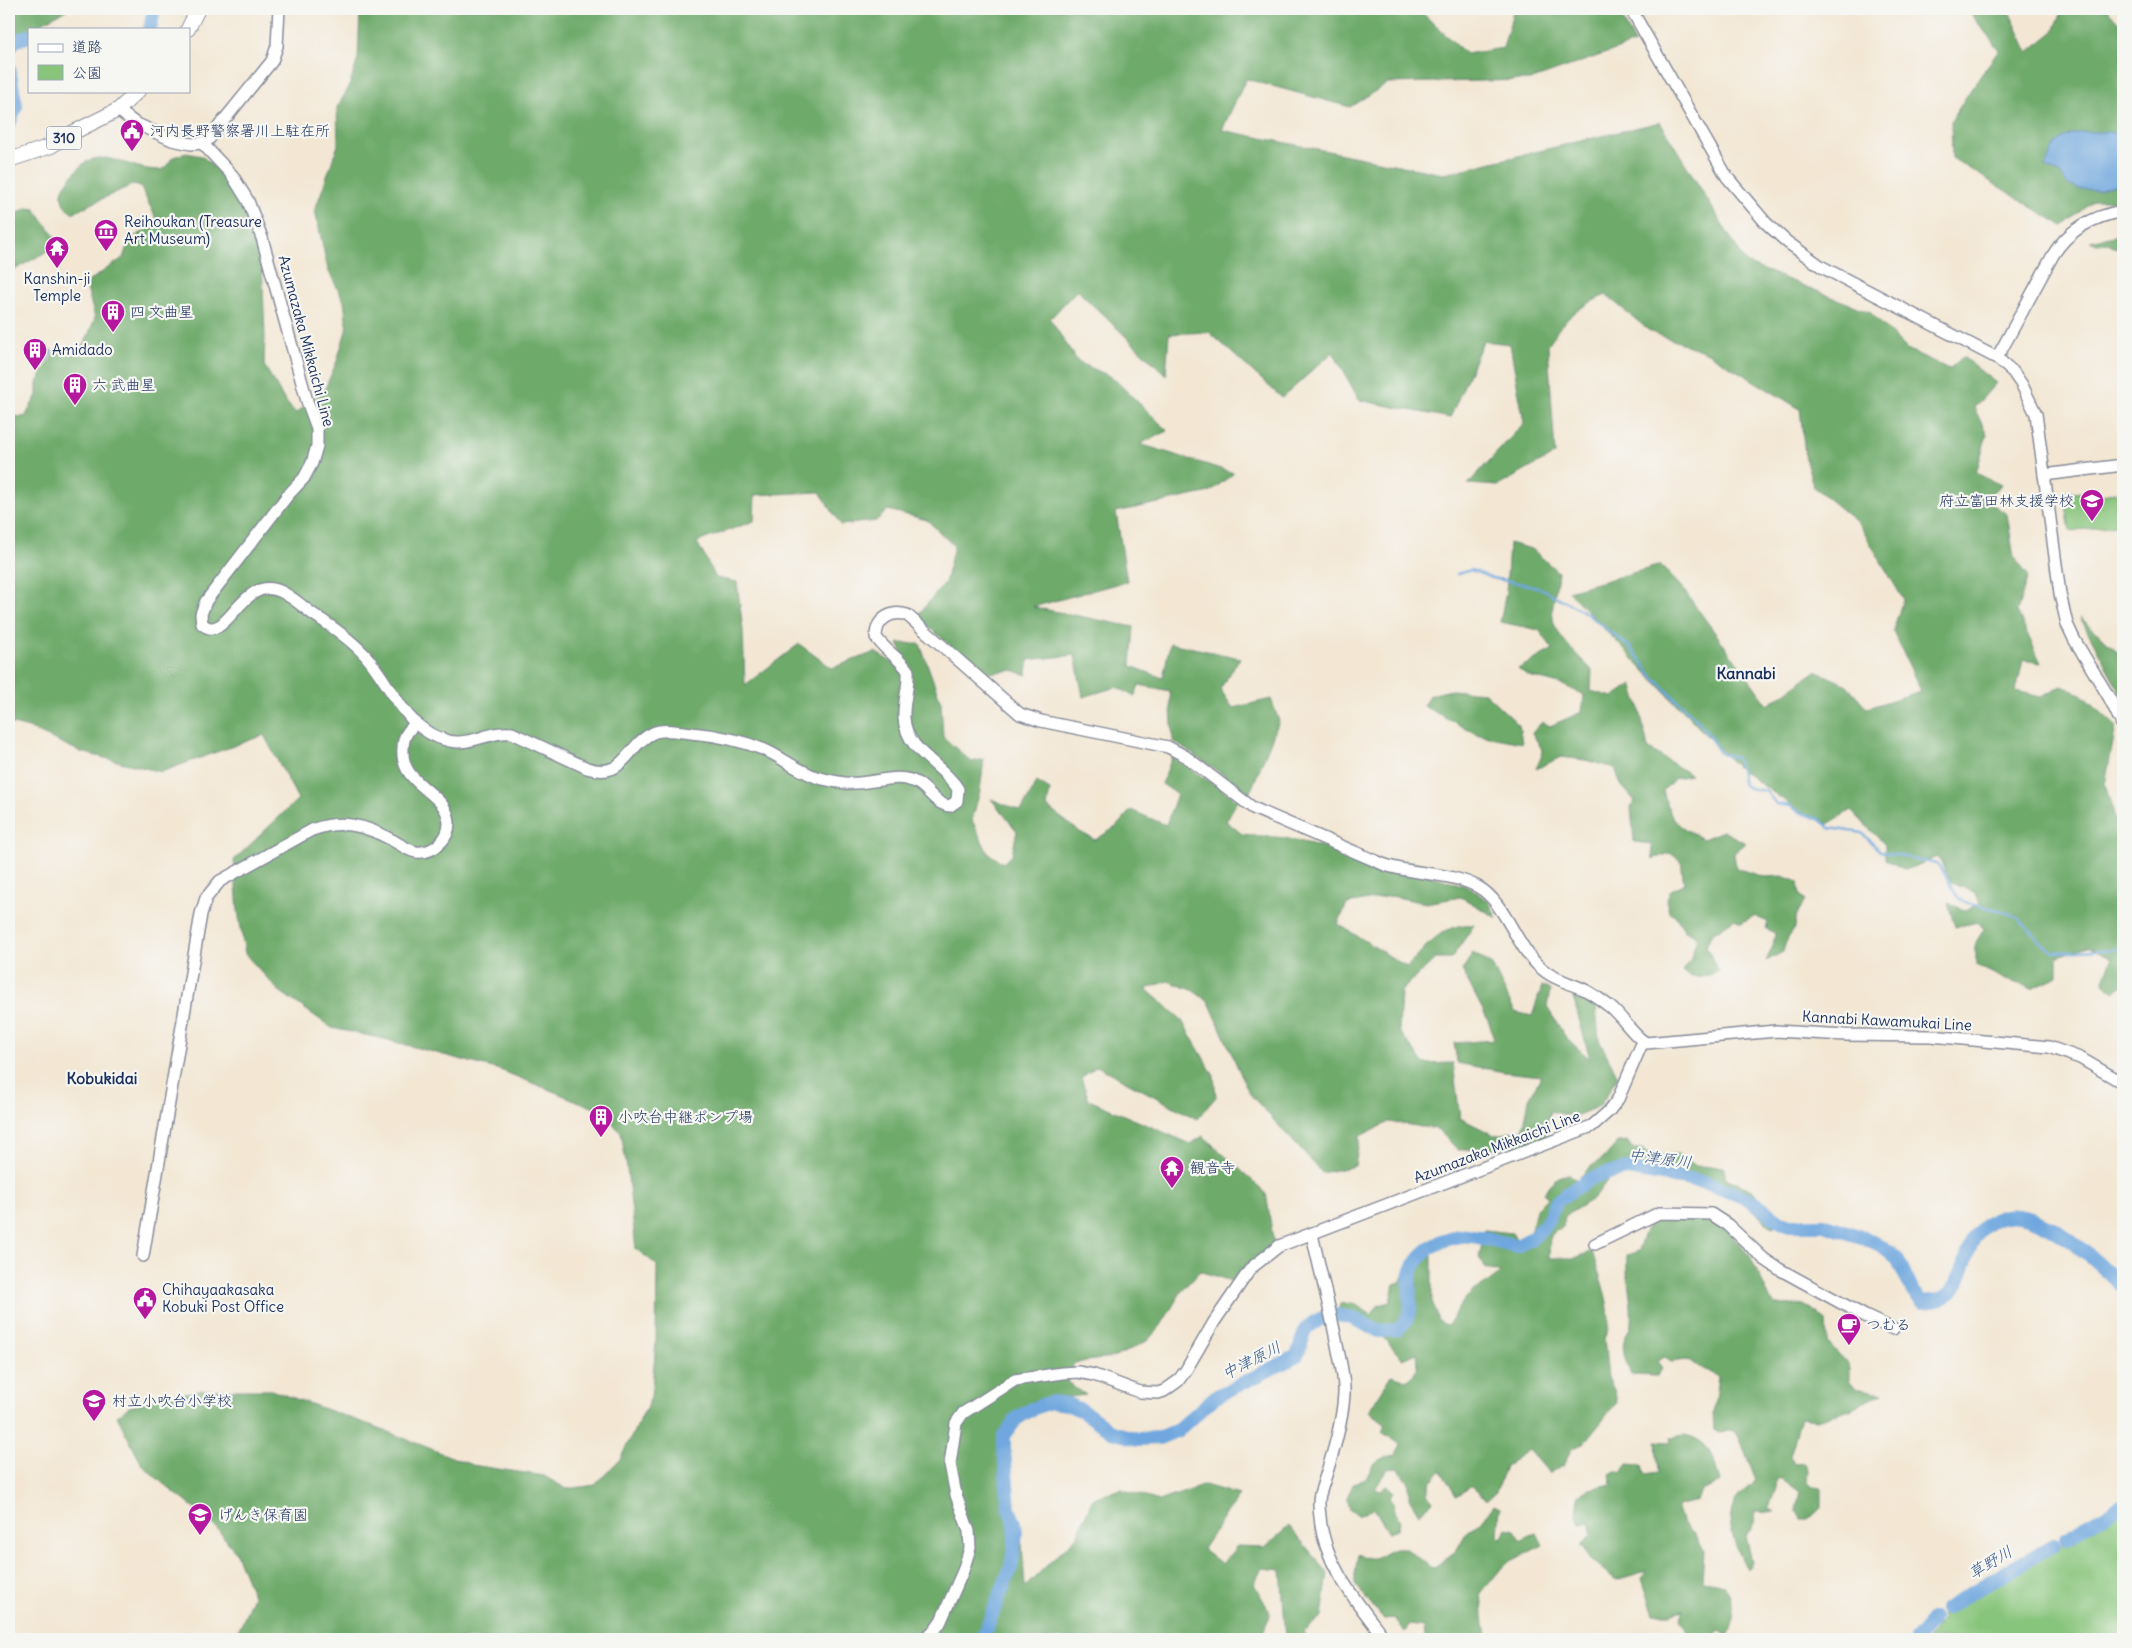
<svg xmlns="http://www.w3.org/2000/svg" width="2132" height="1648" font-family="Delius,'Klee One',sans-serif">
<style>
.green{fill:#88c57b;stroke:#527a6c}
.forest{fill:#6eaa6b;stroke:#446c64}
.water{fill:#6fa7de;stroke:#456b9e}
.lines{fill:none;stroke-linecap:round;stroke-linejoin:round}
.stream{stroke:#6fa7de;stroke-width:2.5}
.river{stroke:#6fa7de;stroke-width:14}
.secondary-casing{stroke:#878b99;stroke-width:14}
.highway-casing{stroke:#878b99;stroke-width:16}
.secondary{stroke:#fff;stroke-width:11}
.highway{stroke:#fff;stroke-width:14}
.labels{text-anchor:middle;stroke-width:4.5;stroke-linejoin:round;paint-order:stroke}
.shield{fill:#f6f6f2;stroke:#5d6b8a;stroke-width:1}
.shield-label{font-size:14px;font-weight:bold;fill:#1b2f5e}
.poi-label{font-size:15px;fill:#1b2f5e;stroke:#f6f6f2;text-anchor:start}
.street-label{font-size:15px;fill:#1b2f5e;stroke:#f6f6f2}
.neighbourhood-label{font-size:16px;font-weight:bold;fill:#1b2f5e;stroke:#f6f6f2}
.water-label{font-size:16px;font-style:italic;fill:#38598b;stroke:#f6f6f2}
</style>
<rect width="100%" height="100%" fill="#f6f6f2"/>
<filter id="ink" filterUnits="userSpaceOnUse"><feTurbulence type="fractalNoise" baseFrequency=".02" numOctaves="2"/><feDisplacementMap in="SourceGraphic" scale="10" xChannelSelector="R" yChannelSelector="G"/><feConvolveMatrix kernelMatrix="1 2 1 2 8 2 1 2 1" color-interpolation-filters="sRGB"/></filter>
<filter id="wash" filterUnits="userSpaceOnUse"><feTurbulence type="fractalNoise" baseFrequency=".0096" numOctaves="4" result="noise"/><feDisplacementMap in="SourceGraphic" scale="20" xChannelSelector="R" yChannelSelector="G"/><feGaussianBlur stdDeviation="1.12" result="paint"/><feColorMatrix in="noise" values="0 0 0 0 0 0 0 0 0 0 0 0 0 0 0 0 0 1.4 0 .05"/><feComposite in="paint" operator="in"/></filter>
<g filter="url(#wash)">
<rect width="100%" height="100%" fill="#f3e7d4"/>
<g class="green">
<path d="M2071,491L2073,493L2083,492L2086,497L2115,493L2120,496L2123,524L2070,531L2064,492Z"/>
<path d="M2123,1508V1639H1927L1943,1620L1941,1616L1949,1610Z"/>
</g>
<g class="forest">
<path d="M9,9H68L27,31L9,35Z"/>
<path d="M360,9H1418L1466,54L1503,48L1514,9H1617L1635,43L1530,80L1388,83L1350,107L1246,79L1222,130L1443,174L1660,122L1746,263L1870,312L1907,349L1949,369L1963,357L1996,383L1974,408L1987,434L1976,473L2001,485L1984,499L2007,514L2014,558L2028,575L2017,612L2041,663L2023,660L2016,691L2041,697L2062,686L2081,694L2116,726L2105,785L2123,843V985L2114,992L2103,983L2112,958L2088,946L2058,956V976L2032,988L2006,980L1976,965V942L1984,929L1978,922L1955,927L1948,903L1965,910L1980,904L1976,893L1952,883L1938,857L1905,870L1885,859V845L1851,810L1828,824L1799,811L1736,766L1568,591L1661,565L1683,589L1768,705L1816,671L1847,685L1867,708L1921,691L1893,631L1903,599L1859,524L1813,486L1805,455L1800,409L1706,352L1651,332L1606,295C1580,306 1561,320 1548,346L1555,454L1498,486L1468,484L1524,423L1510,344L1483,341L1450,418L1359,400L1333,352L1282,398L1209,332L1169,334L1166,375L1077,290L1050,319L1078,362L1112,377L1168,431L1140,444L1234,473L1210,492L1116,512L1127,581L1033,607L1134,627L1131,666L1163,678L1170,643L1240,658L1220,689L1233,708L1271,699L1279,721L1250,793L1173,741L1170,691L1139,685L1135,696L1116,687L1083,697L1075,655L1028,660L1027,675L1012,670L982,674L917,616L945,583L954,546L927,520L888,510L876,521L841,525L820,492L755,495L754,521L697,542L716,578L737,582L743,630L745,685L799,644L832,668L875,652L910,673L898,643L920,644L941,702L943,737L972,762L984,759L980,791L972,820L988,853L1003,863L1012,855L1017,831L991,799L1021,811L1037,782L1050,790L1047,807L1080,832L1095,840L1116,827L1131,810L1166,825L1177,794L1162,784L1172,757L1238,800L1226,821L1242,834L1285,838L1338,850L1470,887L1489,902L1497,918L1461,897L1426,903L1391,896L1347,904L1338,924L1407,967C1426,947 1443,922 1474,925L1451,959H1435L1401,991L1399,1031L1424,1064L1453,1063L1460,1118L1494,1135L1523,1130L1529,1099L1541,1076L1504,1072L1457,1063L1454,1043L1494,1040L1489,1022L1462,970L1473,953L1492,965L1515,1012L1532,1016L1542,986L1550,990L1547,1007L1567,1039L1590,1059L1573,997L1596,1007L1599,1040L1618,1076L1600,1106L1573,1117L1550,1111L1545,1138L1529,1146L1458,1150L1437,1129L1389,1122L1360,1136L1355,1166L1322,1173L1249,1093L1209,1002L1192,990L1168,981L1146,989L1181,1019L1214,1076L1216,1097L1197,1119L1097,1066L1081,1078L1089,1100L1191,1144L1203,1136L1266,1193L1274,1245L1234,1282L1200,1271L1183,1289L1160,1327L1147,1341L1115,1357L1074,1363L1067,1382L1086,1395L1033,1401L1009,1421L999,1439L1003,1483L1022,1544L1025,1587L1077,1536L1093,1498L1121,1489L1159,1501L1205,1485L1239,1495L1203,1549L1222,1564L1237,1546L1265,1547L1289,1526L1328,1573L1322,1617L1304,1632L1307,1639H1286L1281,1570L1262,1568L1254,1584L1271,1614L1259,1639H230L241,1626L253,1596L235,1551L209,1519L167,1487L142,1465L117,1416L129,1407L157,1398L203,1390H271L373,1426L472,1465L544,1476L567,1489L595,1485L620,1459L651,1398L656,1342L657,1265L636,1249L627,1169L621,1132L597,1109L500,1070L384,1039L332,1028L278,990L245,954L238,911L234,860L298,799L264,735L161,772L81,752L29,728L9,723V416L25,417L37,395V383L54,353L69,352L85,343L95,318L87,288L89,281L123,258L129,240L156,224L157,220L140,186L134,184L72,213C66,209 61,202 62,194C62,187 69,180 74,174C99,138 131,175 164,169L173,157L186,153L202,156L219,171L243,205L262,260L265,336L264,365L285,401L296,413L324,391L337,361L347,327L344,301L328,270L315,210L338,145L337,107L348,89L358,59Z"/>
<path d="M1967,9H2008L2028,52L2054,31L2063,9H2107L2123,27V200H2094L2063,226L1952,158L1951,121L1969,92L1999,50Z"/>
<path d="M26,208L35,209L58,241V245L9,273V219Z"/>
<path d="M2123,234V251L2108,243L2097,244L2090,241Z"/>
<path d="M1509,543L1532,549L1558,572C1557,588 1551,603 1553,618C1554,634 1581,659 1592,670L1591,691L1613,697L1632,684L1639,706L1648,748L1691,775L1675,778L1663,791C1673,824 1674,823 1703,839L1723,831L1746,843L1734,853L1736,868L1765,877L1782,876L1798,882L1800,895L1805,901L1797,913L1795,927L1787,938L1783,952L1766,961L1773,946L1775,933L1766,929L1768,922L1754,916L1741,923L1735,919L1711,935L1706,946L1718,971C1705,977 1694,982 1683,971L1690,961L1697,938L1684,930L1675,915L1669,912L1666,900L1671,890L1684,884L1681,861L1670,853L1653,859L1651,844L1634,842L1631,807L1635,801L1621,785L1615,768L1585,760L1561,757L1536,769L1543,751L1532,733L1542,722L1550,726L1582,712L1584,695L1563,685L1529,676L1518,669L1553,649L1539,630L1500,622L1506,592Z"/>
<path d="M2080,617L2112,646L2123,658V698Z"/>
<path d="M1451,690L1485,693L1519,725L1522,743L1479,735L1423,706L1430,695Z"/>
<path d="M1627,1141L1633,1149H1642L1652,1156L1678,1154L1695,1166L1724,1167L1726,1178L1752,1190L1764,1204L1773,1210L1778,1225L1772,1227L1749,1207L1724,1193L1694,1184L1658,1178L1639,1166L1616,1169L1594,1198L1565,1216L1563,1227L1550,1235L1549,1258H1575L1592,1251C1598,1274 1618,1318 1604,1338L1608,1378L1615,1392L1617,1402L1584,1444L1572,1448L1563,1465L1550,1474L1529,1450L1505,1466L1496,1492L1486,1501L1472,1486L1456,1496L1441,1470L1431,1482L1427,1494L1433,1502L1419,1514L1409,1498V1482L1397,1468L1387,1469L1375,1489L1381,1491L1387,1486L1393,1491L1390,1498L1394,1503V1511L1400,1520L1397,1529L1388,1532L1374,1508L1358,1516L1350,1510L1347,1497L1354,1483L1366,1479C1374,1461 1376,1459 1395,1455L1401,1445L1382,1432L1386,1424L1369,1411L1392,1375L1407,1380C1418,1372 1419,1366 1417,1353L1402,1359L1372,1323L1338,1311L1340,1304L1353,1303L1372,1315L1378,1305L1390,1302L1394,1284L1400,1282L1403,1277L1407,1290L1417,1287L1415,1273L1419,1261L1432,1256V1301L1439,1321L1448,1326C1454,1315 1461,1302 1471,1293C1481,1286 1492,1282 1500,1273L1486,1268L1479,1258L1485,1230L1512,1233L1517,1240C1534,1240 1532,1219 1537,1207L1548,1198L1544,1194C1549,1182 1557,1176 1569,1174L1577,1180L1590,1167L1605,1157L1618,1142Z"/>
<path d="M1661,1216L1711,1219L1726,1229L1750,1256L1770,1299L1775,1305C1800,1305 1807,1302 1826,1321L1827,1341L1849,1365V1381L1855,1388L1883,1393L1850,1409L1817,1420L1801,1418L1790,1456L1794,1464L1804,1463L1808,1470L1807,1482L1813,1487L1821,1488V1507L1808,1519H1801L1796,1510L1800,1492L1784,1480L1777,1478L1776,1488L1769,1508L1775,1512L1756,1511L1754,1523L1746,1536L1752,1563L1747,1569C1736,1548 1723,1523 1736,1500C1740,1493 1751,1486 1756,1480L1738,1434L1731,1430L1720,1433L1714,1429L1713,1413L1718,1377L1687,1360L1671,1362L1664,1357L1657,1361L1662,1368L1657,1376L1631,1375C1627,1363 1620,1350 1625,1337C1627,1332 1631,1328 1631,1323C1633,1300 1625,1278 1627,1255L1639,1251C1642,1233 1646,1226 1661,1216Z"/>
<path d="M1684,1435C1710,1439 1714,1460 1720,1482L1701,1490L1697,1501L1677,1506L1683,1523L1695,1534L1704,1550L1702,1581C1708,1582 1716,1582 1722,1585C1734,1591 1737,1628 1728,1637L1721,1630L1708,1639H1691L1680,1619L1684,1610L1669,1614H1654L1642,1579L1646,1571L1616,1580L1593,1562L1581,1545L1591,1534V1522L1580,1524L1577,1517L1579,1495L1590,1489L1612,1484L1610,1474L1615,1471L1622,1473L1627,1464L1642,1465L1644,1474L1658,1472L1656,1441L1670,1442L1671,1437Z"/>
<path d="M1494,1505L1500,1508L1498,1535L1502,1539L1507,1528L1515,1530L1522,1541L1529,1535L1537,1533L1543,1545L1505,1564L1481,1593L1484,1626L1491,1639H1425L1424,1627L1410,1625L1405,1632L1395,1618L1383,1619L1356,1585L1354,1582L1358,1553C1378,1568 1384,1545 1402,1548C1412,1550 1424,1563 1432,1568L1456,1551L1465,1535L1482,1521Z"/>
</g>
<g class="water">
<path d="M2109,132L2123,135L2122,183L2097,190L2078,189L2067,184L2059,173L2046,167C2055,129 2076,132 2109,132Z"/>
<path d="M41,345L53,351L46,363L34,357L37,351L41,353L39,356L45,358L48,352L38,349Z"/>
</g>
<g class="lines">
<path class="stream" d="M1457,574L1471,570L1492,578L1538,587L1583,611L1631,648L1653,677L1701,724L1721,754L1735,757C1750,779 1728,787 1766,791L1776,804L1790,806L1801,813L1819,819L1830,828L1862,833L1880,851L1936,864C1949,872 1950,894 1963,901C1974,907 1996,907 2011,914C2029,923 2037,943 2054,952L2123,949"/>
<g class="river">
<path d="M150,29L154,9"/>
<path d="M9,50L14,41L29,36"/>
<path d="M9,68L16,106L9,124"/>
<path d="M2066,1538L2123,1505"/>
<path d="M1945,1609L2053,1545"/>
<path d="M982,1639L1011,1568L1016,1534L1015,1523L1009,1509L1004,1450V1436L1016,1419L1032,1409L1050,1402L1067,1404L1083,1411L1112,1432L1138,1439L1159,1438L1178,1430L1215,1397L1297,1356L1306,1328L1320,1319L1337,1315L1352,1318L1379,1331L1397,1330C1419,1309 1407,1302 1410,1278C1414,1255 1438,1239 1460,1236C1479,1234 1499,1243 1517,1246L1534,1237L1545,1225L1557,1201L1571,1191L1588,1180L1608,1173L1627,1169L1704,1182L1749,1199L1781,1222L1790,1225H1825L1865,1238L1882,1246L1898,1260L1912,1290L1923,1302C1928,1301 1936,1301 1941,1299C1961,1290 1965,1257 1973,1239C1976,1233 1983,1228 1989,1223C2028,1193 2097,1261 2123,1287"/>
<path d="M1916,1639L1933,1619"/>
</g>
</g>
</g>
<g filter="url(#ink)">
<g class="lines">
<defs>
<g id="secondary">
<path d="M1631,9L1727,177L1766,223L1787,242L1822,267L1997,358L2013,372L2022,385L2036,414L2060,594L2067,624L2074,639L2110,699L2123,726"/>
<path d="M118,110L135,123L172,140L191,144L202,143L208,140L272,61L277,46L279,9"/>
<path d="M202,143L232,175L248,201L262,238L307,401L317,428V446L312,463L304,478L288,495L206,601L201,614L202,624C228,646 241,572 282,592C292,597 301,605 310,612C329,625 348,637 364,654C392,684 404,731 449,741C471,746 491,730 512,733L587,768C626,780 626,745 653,733C663,728 680,732 691,733C715,735 743,741 765,750C779,756 791,766 805,772C817,779 832,781 845,783C867,786 892,773 913,781C927,785 934,805 950,806L957,801L958,789C943,764 906,752 904,718C903,703 909,687 908,671C900,658 885,651 876,637C876,619 891,610 907,615L1020,714L1041,721L1168,747L1185,756L1253,808L1385,865C1415,875 1450,872 1478,887C1502,900 1514,938 1532,959C1548,978 1562,980 1583,989C1592,993 1601,1000 1609,1006C1622,1016 1634,1037 1646,1043L1776,1031L1845,1035L1931,1036L2049,1047L2080,1058L2123,1083"/>
<path d="M1997,358L2053,255C2069,229 2094,216 2123,211"/>
<path d="M2044,475L2123,465"/>
<path d="M1312,1234C1320,1271 1330,1308 1337,1345C1340,1361 1345,1378 1344,1394C1342,1428 1330,1462 1320,1494C1318,1501 1319,1509 1320,1517C1324,1565 1357,1602 1385,1639"/>
<path d="M1595,1244L1659,1213L1711,1214L1728,1225L1764,1259L1779,1269L1865,1316L1893,1329"/>
<path d="M143,1256L201,914L206,898L220,881L312,830C341,819 365,825 392,840C400,844 407,850 416,852C432,854 449,840 449,823C448,791 400,787 403,749C403,737 407,731 416,723"/>
<path d="M923,1639L934,1631L940,1623L963,1571L970,1548L969,1531L956,1495L950,1464L956,1423L963,1413L1015,1380L1062,1373L1078,1372L1094,1375L1140,1392L1158,1393L1164,1391L1178,1381L1186,1370L1214,1322L1251,1268L1279,1246L1592,1126L1609,1111L1618,1099L1643,1041"/>
</g>
<g id="highway">
<path d="M188,29L198,9"/>
<path d="M9,160L51,146L72,133L118,110L138,91"/>
</g>
</defs>
<use href="#secondary" class="secondary-casing"/>
<use href="#highway" class="highway-casing"/>
<use href="#secondary" class="secondary"/>
<use href="#highway" class="highway"/>
</g>
</g>
<defs>
<symbol id="civic-pin" viewBox="-11 -11 22 30"><path d="M0 17L-7.5 6A9.5 9.5 0 1 1 7.5 6Z" fill="#b5179e" stroke="#f6f6f2"/><path d="M-.6-6.5H3V-4.5H.6V-3L4-1V1h2V6H-6V1h2V-1L-.6-3ZM-1.2 2.5V6h2.4V2.5Z" fill="#fff"/></symbol>
<symbol id="museum-pin" viewBox="-11 -11 22 30"><path d="M0 17L-7.5 6A9.5 9.5 0 1 1 7.5 6Z" fill="#b5179e" stroke="#f6f6f2"/><path d="M0-6L6-3V-2H-6V-3ZM-5-1h2V3h-2ZM-1-1h2V3h-2ZM3-1h2V3H3ZM-6 4H6V6H-6Z" fill="#fff"/></symbol>
<symbol id="temple-pin" viewBox="-11 -11 22 30"><path d="M0 17L-7.5 6A9.5 9.5 0 1 1 7.5 6Z" fill="#b5179e" stroke="#f6f6f2"/><path d="M0-6L5-2H3V0L6.5 2.5H4V6H1.5V3h-3V6H-4V2.5H-6.5L-3 0V-2H-5Z" fill="#fff"/></symbol>
<symbol id="building-pin" viewBox="-11 -11 22 30"><path d="M0 17L-7.5 6A9.5 9.5 0 1 1 7.5 6Z" fill="#b5179e" stroke="#f6f6f2"/><path d="M-4-6H4V6H1V3H-1V6H-4ZM-2.5-4.3h1.7v1.8h-1.7ZM.8-4.3h1.7v1.8H.8ZM-2.5-1h1.7V.8h-1.7ZM.8-1h1.7V.8H.8Z" fill="#fff"/></symbol>
<symbol id="school-pin" viewBox="-11 -11 22 30"><path d="M0 17L-7.5 6A9.5 9.5 0 1 1 7.5 6Z" fill="#b5179e" stroke="#f6f6f2"/><path d="M0-5L7-2L0 1L-7-2ZM-4 1L0 2.5L4 1V4Q0 6-4 4Z" fill="#fff"/></symbol>
<symbol id="cafe-pin" viewBox="-11 -11 22 30"><path d="M0 17L-7.5 6A9.5 9.5 0 1 1 7.5 6Z" fill="#b5179e" stroke="#f6f6f2"/><path d="M-5.5-4.5H6V0H3Q3 3.5 0 3.5H-2.5Q-5.5 3.5-5.5 0ZM3-3.2v2h1.7v-2ZM-6 4.5H4V6H-6Z" fill="#fff"/></symbol>
</defs>
<g fill-rule="evenodd">
<use href="#civic-pin" x="118" y="117" width="28" height="38"/>
<use href="#museum-pin" x="92" y="217" width="28" height="38"/>
<use href="#temple-pin" x="43" y="234" width="28" height="38"/>
<use href="#building-pin" x="99" y="298" width="28" height="38"/>
<use href="#building-pin" x="21" y="336" width="28" height="38"/>
<use href="#building-pin" x="61" y="371" width="28" height="38"/>
<use href="#school-pin" x="2078" y="487" width="28" height="38"/>
<use href="#building-pin" x="587" y="1103" width="28" height="38"/>
<use href="#temple-pin" x="1158" y="1154" width="28" height="38"/>
<use href="#civic-pin" x="131" y="1285" width="28" height="38"/>
<use href="#cafe-pin" x="1835" y="1311" width="28" height="38"/>
<use href="#school-pin" x="80" y="1387" width="28" height="38"/>
<use href="#school-pin" x="186" y="1501" width="28" height="38"/>
</g>
<g class="labels">
<rect class="shield" x="46.5" y="126.5" width="35" height="23" rx="4"/>
<g class="shield-label">
<text x="64" y="143">310</text>
</g>
<g class="poi-label">
<text x="150" y="136">河内長野警察署川上駐在所</text>
<text x="124" y="227">Reihoukan (Treasure<tspan x="124" dy="17">Art Museum)</tspan></text>
<text x="57" y="284" text-anchor="middle">Kanshin-ji<tspan x="57" dy="17">Temple</tspan></text>
<text x="130" y="317">四 文曲星</text>
<text x="52" y="355">Amidado</text>
<text x="92" y="390">六 武曲星</text>
<text x="2074" y="506" text-anchor="end">府立富田林支援学校</text>
<text x="618" y="1122">小吹台中継ポンプ場</text>
<text x="1190" y="1173">観音寺</text>
<text x="162" y="1295">Chihayaakasaka<tspan x="162" dy="17">Kobuki Post Office</tspan></text>
<text x="1866" y="1330">つむる</text>
<text x="112" y="1406">村立小吹台小学校</text>
<text x="218" y="1520">げんき保育園</text>
</g>
<g class="street-label">
<text transform="translate(306 341) rotate(75)" y="5">Azumazaka Mikkaichi Line</text>
<text transform="translate(1887 1021) rotate(3)" y="5">Kannabi Kawamukai Line</text>
<text transform="translate(1497 1147) rotate(-21)" y="5">Azumazaka Mikkaichi Line</text>
</g>
<g class="neighbourhood-label">
<text x="1746" y="679">Kannabi</text>
<text x="102" y="1084">Kobukidai</text>
</g>
<g class="water-label">
<text transform="translate(1660 1158) rotate(7)" y="6">中津原川</text>
<text transform="translate(1251 1360) rotate(-27)" y="6">中津原川</text>
<text transform="translate(1990 1562) rotate(-31)" y="6">草野川</text>
</g>
</g>
<rect width="2132" height="1648" fill="none" stroke="#f6f6f2" stroke-width="30"/>
<rect x="28" y="28" width="162" height="65" fill="#f6f6f2" stroke="#9ea6b7"/>
<rect x="38" y="44" width="25" height="8" fill="#ffffff" stroke="#9ea6b7"/>
<text x="72" y="52" font-size="15" fill="#1b2f5e">道路</text>
<rect x="38" y="65" width="25" height="15" fill="#88c57b" stroke="#9ea6b7"/>
<text x="72" y="78" font-size="15" fill="#1b2f5e">公園</text>
</svg>
